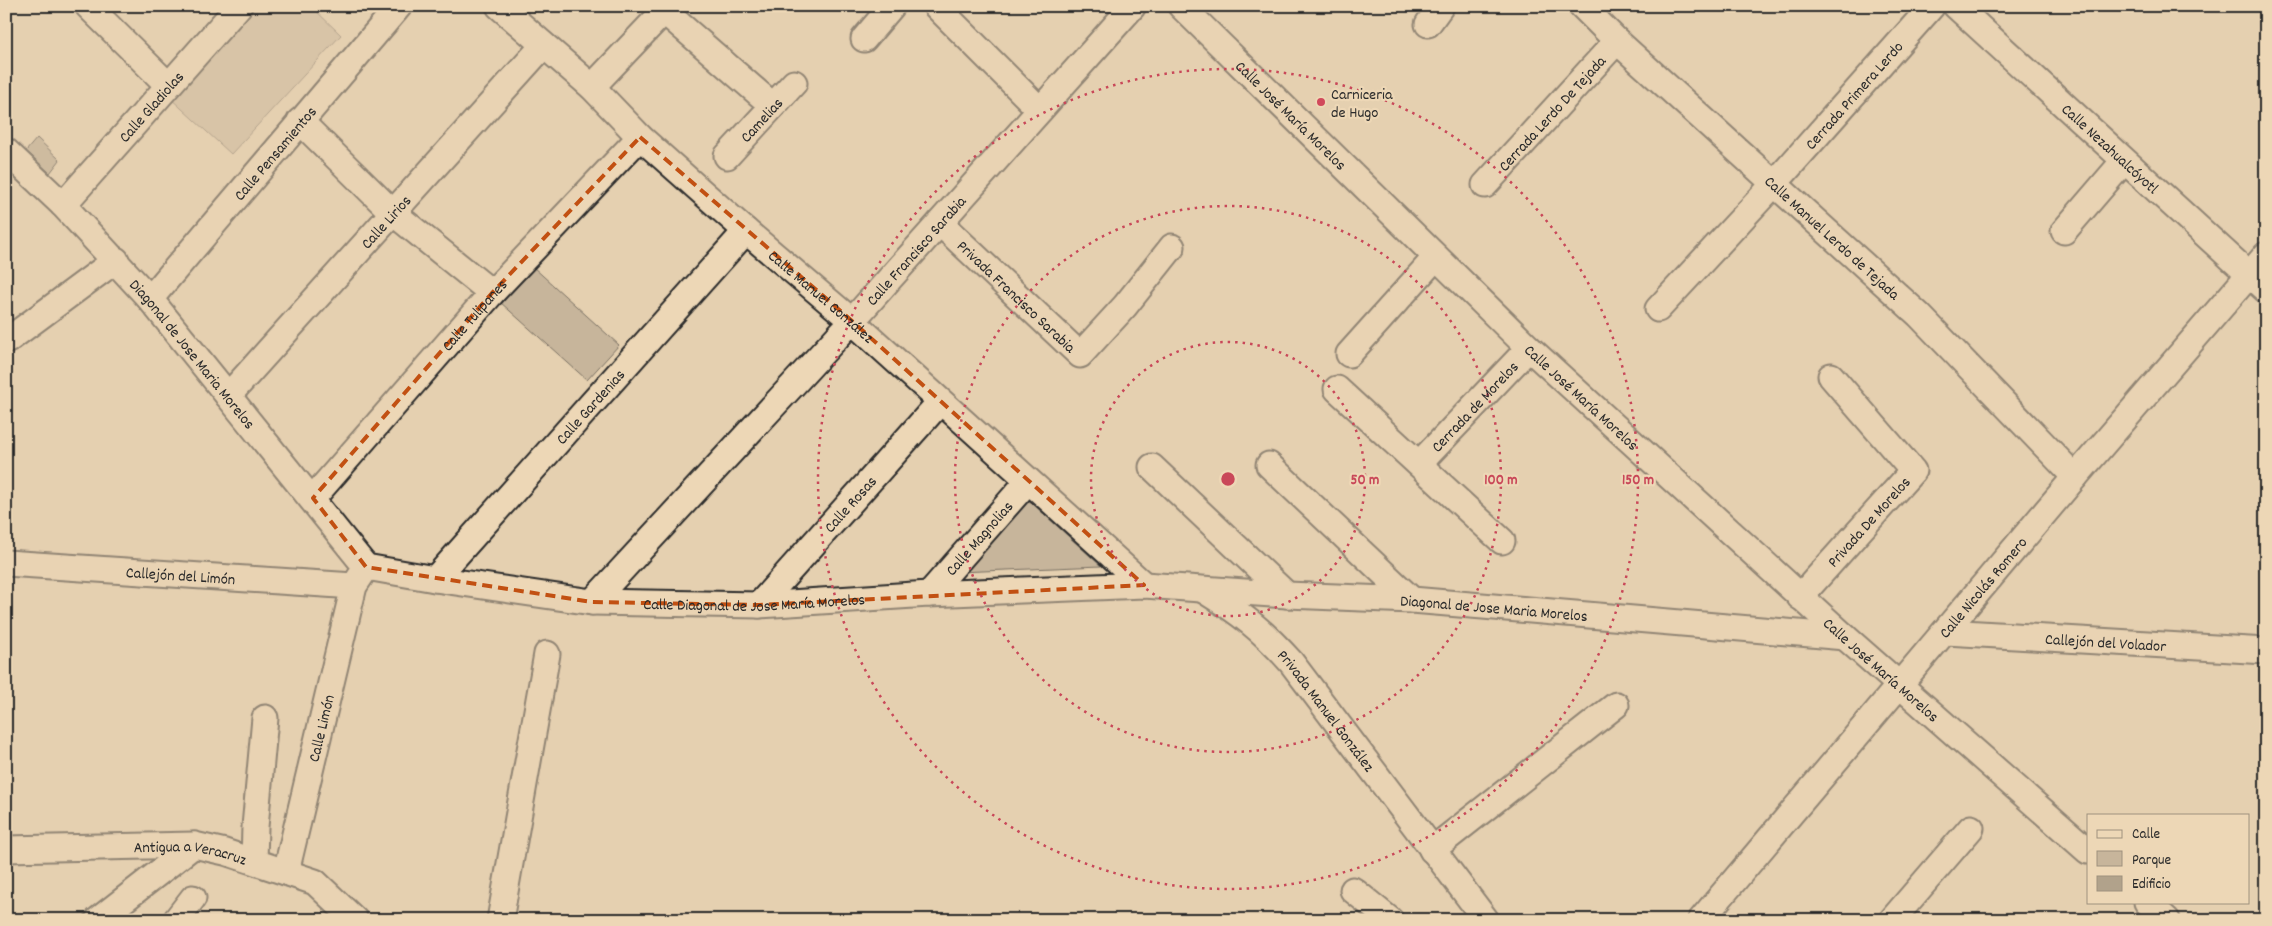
<svg xmlns="http://www.w3.org/2000/svg" width="2272" height="926" font-family="Dekko,sans-serif">
<style>
.green{fill:#c7b59b;stroke:#797063}
.building{fill:#b1a28b;stroke:#2b2b2b}
.lines{fill:none;stroke-linecap:round;stroke-linejoin:round}
.minor-casing{stroke:#2b2b2b;stroke-width:29}
.minor{stroke:#edd7b6;stroke-width:25}
.marked{fill:none;stroke:#c25012;stroke-width:4;stroke-dasharray:10 6;stroke-linejoin:round}
.ring{fill:none;stroke:#c94859;stroke-width:2.5;stroke-dasharray:2.5 5}
.poi-dot{fill:#d1495b;stroke:#edd7b6;stroke-width:2}
.labels{text-anchor:middle;stroke-width:4.5;stroke-linejoin:round;paint-order:stroke}
.poi-label{font-size:16px;fill:#2b2b2b;stroke:#edd7b6;text-anchor:start}
.street-label{font-size:16px;fill:#2b2b2b;stroke:#edd7b6}
.centre{fill:#c94859;stroke:#edd7b6;stroke-width:2.5}
.ring-label{font-size:15px;text-anchor:middle;font-weight:bold;fill:#c94859;stroke:#edd7b6;stroke-width:4.5;stroke-linejoin:round;paint-order:stroke}
</style>
<rect width="100%" height="100%" fill="#e5d0b0"/>
<filter id="ink" filterUnits="userSpaceOnUse"><feTurbulence type="fractalNoise" baseFrequency=".02" numOctaves="2"/><feDisplacementMap in="SourceGraphic" scale="10" xChannelSelector="R" yChannelSelector="G"/><feConvolveMatrix kernelMatrix="1 2 1 2 8 2 1 2 1" color-interpolation-filters="sRGB"/></filter>
<g filter="url(#ink)">
<g class="green">
<path d="M252,6H311L341,35L231,154L169,97Z"/>
<path d="M532,266L619,345L587,380L500,302Z"/>
<path d="M1024,496L1101,566L959,572Z"/>
</g>
<path class="building" d="M37,138L60,160L50,173L26,151Z"/>
<g class="lines">
<defs>
<g id="minor">
<path d="M88,6L168,85"/>
<path id="s1" d="M499,6L592,87L640,137L746,231L852,321L1144,585"/>
<path d="M936,6L1040,110"/>
<path id="s2" d="M1181,6L1529,348L1845,637L2088,851"/>
<path id="s3" d="M1582,6L1617,41L1919,315L2075,477"/>
<path id="s4" d="M1956,6L2266,290"/>
<path d="M664,11L772,105"/>
<path d="M1428,24L1441,6"/>
<path d="M864,39L892,6"/>
<path d="M592,87L669,6"/>
<path d="M300,121L392,212L492,293"/>
<path id="s5" d="M6,151L63,205L150,299L366,567"/>
<path id="s6" d="M727,156L794,83"/>
<path id="s7" d="M1485,185L1617,41"/>
<path id="s8" d="M63,205L239,6"/>
<path id="s9" d="M940,223L1080,355L1125,306L1172,247"/>
<path d="M2064,231L2124,161"/>
<path id="s10" d="M150,299L399,6"/>
<path id="s11" d="M1658,309L1774,184L1932,6"/>
<path d="M8,340L116,260"/>
<path d="M1349,354L1436,257"/>
<path d="M1337,389L1502,541"/>
<path id="s12" d="M228,396L543,46"/>
<path id="s13" d="M1419,464L1529,348"/>
<path d="M1269,465L1412,600"/>
<path d="M1152,467L1287,595"/>
<path id="s14" d="M313,498L492,293L640,137"/>
<path id="s15" d="M6,563L354,586"/>
<path id="s16" d="M366,567L435,579L592,602L759,605L929,594L1144,585L1287,595L1412,600L1845,637"/>
<path id="s17" d="M435,579L746,231"/>
<path id="s18" d="M1205,591C1242,614 1262,630 1291,662L1486,920"/>
<path id="s19" d="M929,594L1028,481"/>
<path id="s20" d="M1800,597L1913,471L1831,376"/>
<path id="s21" d="M592,602L852,321L1133,6"/>
<path id="s22" d="M759,605L940,402"/>
<path id="s23" d="M1946,632L2266,651"/>
<path id="s24" d="M6,849L194,845L225,852L315,882L355,920"/>
<path d="M1432,850L1616,705"/>
<path d="M254,861L255,827L265,718"/>
<path id="s25" d="M286,872L354,586L364,571"/>
<path d="M1353,890L1390,920"/>
<path d="M2147,902L2167,920"/>
<path d="M98,920L194,845"/>
<path d="M176,920L193,898"/>
<path d="M500,920L547,654"/>
<path id="s26" d="M1701,920L2075,477L2266,255"/>
<path d="M1892,920L1971,828"/>
</g>
</defs>
<use href="#minor" class="minor-casing"/>
<use href="#minor" class="minor"/>
</g>
</g>
<path d="M0 0H2272V926H0ZM640,137L852,321L1144,585L759,605L592,602L366,567L313,498L492,293Z" fill="#e5d0b0" fill-opacity=".55" fill-rule="evenodd"/>
<path class="marked" d="M640,137L852,321L1144,585L759,605L592,602L366,567L313,498L492,293Z"/>
<g class="ring">
<circle cx="1228" cy="479" r="137"/>
<circle cx="1228" cy="479" r="273"/>
<circle cx="1228" cy="479" r="410"/>
</g>
<circle class="poi-dot" cx="1321" cy="102" r="5"/>
<g class="labels">
<g class="poi-label">
<text x="1331" y="99">Carniceria<tspan x="1331" dy="18">de Hugo</tspan></text>
</g>
<g class="street-label">
<text dy="6" stroke="none"><textPath href="#s11" startOffset="290">Cerrada Primera Lerdo</textPath></text>
<text dy="6" stroke="none"><textPath href="#s8" startOffset="132">Calle Gladiolas</textPath></text>
<text dy="6" stroke="none"><textPath href="#s7" startOffset="98">Cerrada Lerdo De Tejada</textPath></text>
<text dy="6" stroke="none"><textPath href="#s2" startOffset="155">Calle José María Morelos</textPath></text>
<text dy="6" stroke="none"><textPath href="#s6" startOffset="50">Camelias</textPath></text>
<text dy="6" stroke="none"><textPath href="#s4" startOffset="210">Calle Nezahualcóyotl</textPath></text>
<text dy="6" stroke="none"><textPath href="#s10" startOffset="192">Calle Pensamientos</textPath></text>
<text dy="6" stroke="none"><textPath href="#s12" startOffset="235">Calle Lirios</textPath></text>
<text dy="6" stroke="none"><textPath href="#s3" startOffset="341">Calle Manuel Lerdo de Tejada</textPath></text>
<text dy="6" stroke="none"><textPath href="#s21" startOffset="478">Calle Francisco Sarabia</textPath></text>
<text dy="6" stroke="none"><textPath href="#s1" startOffset="434">Calle Manuel González</textPath></text>
<text dy="6" stroke="none"><textPath href="#s9" startOffset="106">Privada Francisco Sarabia</textPath></text>
<text dy="6" stroke="none"><textPath href="#s14" startOffset="244">Calle Tulipanes</textPath></text>
<text dy="6" stroke="none"><textPath href="#s5" startOffset="276">Diagonal de Jose Maria Morelos</textPath></text>
<text dy="6" stroke="none"><textPath href="#s2" startOffset="560">Calle José María Morelos</textPath></text>
<text dy="6" stroke="none"><textPath href="#s17" startOffset="232">Calle Gardenias</textPath></text>
<text dy="6" stroke="none"><textPath href="#s13" startOffset="80">Cerrada de Morelos</textPath></text>
<text dy="6" stroke="none"><textPath href="#s22" startOffset="136">Calle Rosas</textPath></text>
<text dy="6" stroke="none"><textPath href="#s20" startOffset="102">Privada De Morelos</textPath></text>
<text dy="6" stroke="none"><textPath href="#s19" startOffset="75">Calle Magnolias</textPath></text>
<text dy="6" stroke="none"><textPath href="#s15" startOffset="175">Callejón del Limón</textPath></text>
<text dy="6" stroke="none"><textPath href="#s26" startOffset="436">Calle Nicolás Romero</textPath></text>
<text dy="6" stroke="none"><textPath href="#s16" startOffset="391">Calle Diagonal de Jose María Morelos</textPath></text>
<text dy="6" stroke="none"><textPath href="#s16" startOffset="1132">Diagonal de Jose Maria Morelos</textPath></text>
<text dy="6" stroke="none"><textPath href="#s23" startOffset="160">Callejón del Volador</textPath></text>
<text dy="6" stroke="none"><textPath href="#s2" startOffset="965">Calle José María Morelos</textPath></text>
<text dy="6" stroke="none"><textPath href="#s18" startOffset="172">Privada Manuel González</textPath></text>
<text dy="6" stroke="none"><textPath href="#s25" startOffset="148">Calle Limón</textPath></text>
<text dy="6" stroke="none"><textPath href="#s24" startOffset="185">Antigua a Veracruz</textPath></text>
</g>
</g>
<circle cx="1228" cy="479" r="8" class="centre"/>
<g class="ring-label">
<text x="1365" y="484">50 m</text>
<text x="1501" y="484">100 m</text>
<text x="1638" y="484">150 m</text>
</g>
<rect width="2272" height="926" fill="none" stroke="#edd7b6" stroke-width="25"/>
<rect x="12" y="12" width="2247" height="901" fill="none" stroke="#2b2b2b" stroke-width="2" filter="url(#ink)"/>
<rect x="2087" y="814" width="162" height="90" fill="#edd7b6" stroke="#9f927e"/>
<rect x="2097" y="830" width="25" height="8" fill="#edd7b6" stroke="#9f927e"/>
<text x="2132" y="838" font-size="15" fill="#2b2b2b">Calle</text>
<rect x="2097" y="851" width="25" height="15" fill="#c7b59b" stroke="#9f927e"/>
<text x="2132" y="864" font-size="15" fill="#2b2b2b">Parque</text>
<rect x="2097" y="876" width="25" height="15" fill="#b1a28b" stroke="#9f927e"/>
<text x="2132" y="888" font-size="15" fill="#2b2b2b">Edificio</text>
</svg>
